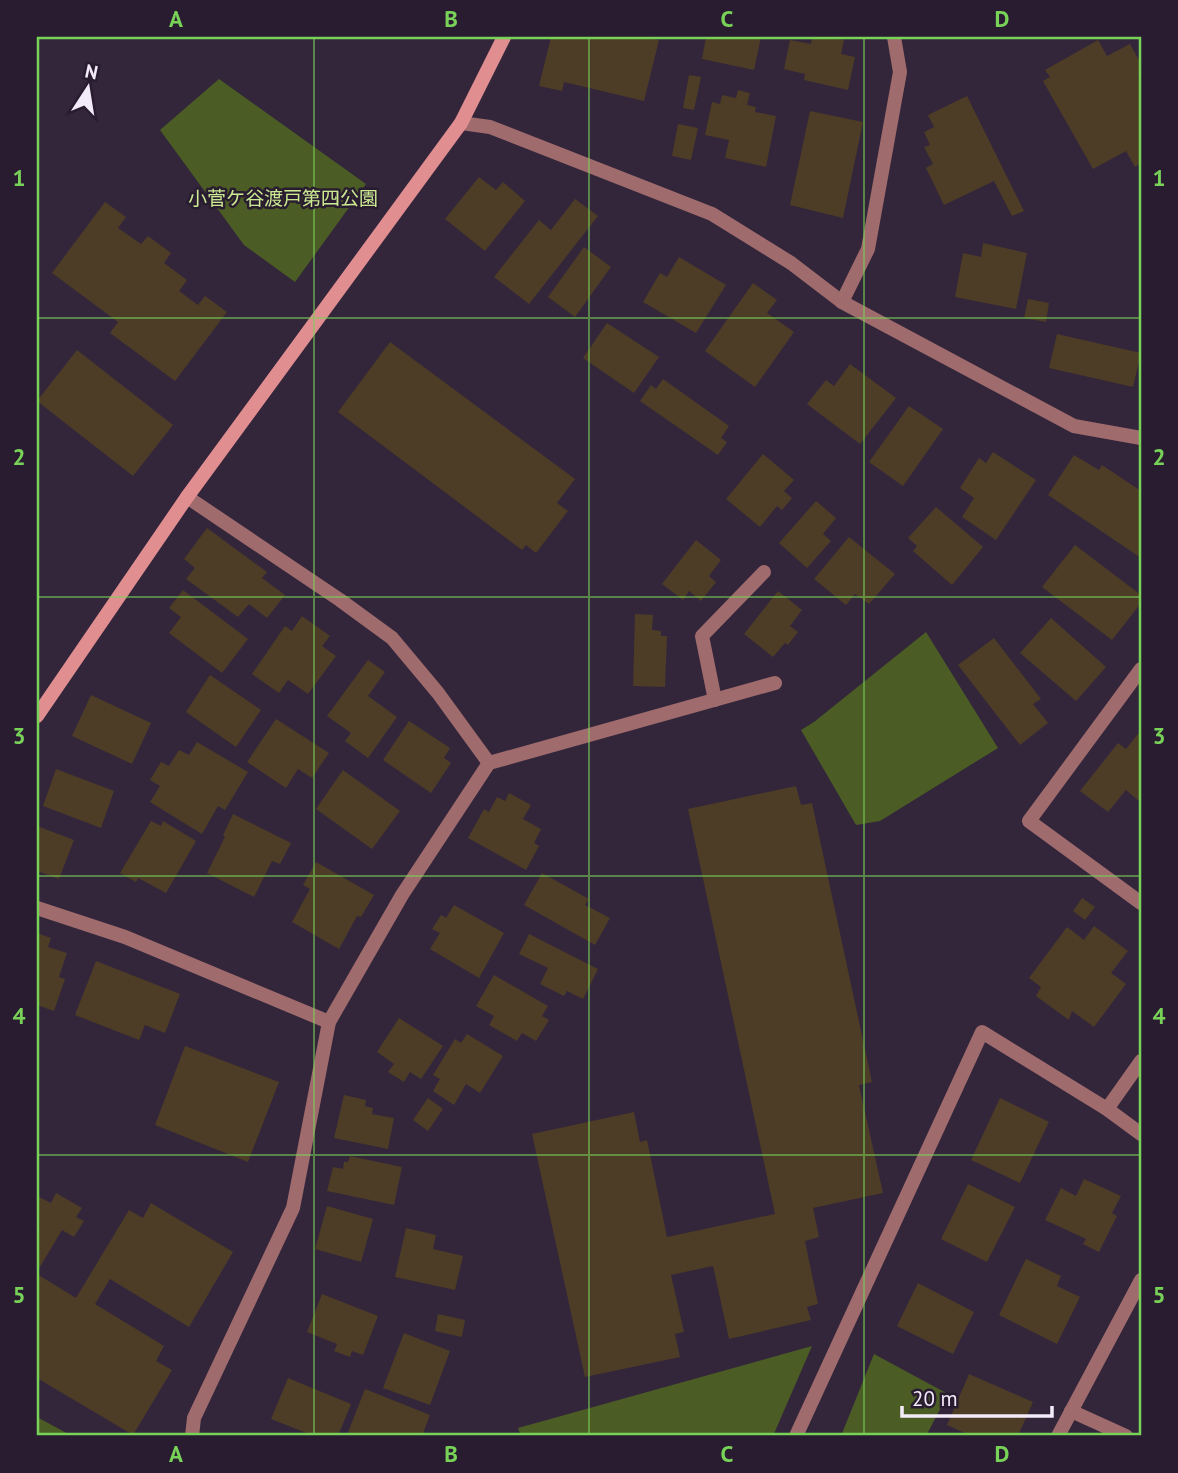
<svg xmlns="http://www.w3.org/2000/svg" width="1178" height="1473" font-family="'PT Sans','Noto Sans JP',sans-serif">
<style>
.green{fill:#4b5d24}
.building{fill:#4d3c26}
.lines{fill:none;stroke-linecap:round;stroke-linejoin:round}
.street{stroke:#9f6b6d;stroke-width:14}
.secondary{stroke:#e18e91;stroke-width:14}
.grid{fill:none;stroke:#78d258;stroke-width:2;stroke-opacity:0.55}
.labels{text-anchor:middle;stroke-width:5;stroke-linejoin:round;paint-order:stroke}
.park-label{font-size:19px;fill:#cae990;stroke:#291c31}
.neatline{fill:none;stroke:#78d258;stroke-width:2.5}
.grid-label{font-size:23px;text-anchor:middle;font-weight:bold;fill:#78d258}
</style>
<rect width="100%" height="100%" fill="#33263b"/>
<g class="green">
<path d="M219,79L366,184L295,282L244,245L160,130Z"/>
<path d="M926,632L998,748L880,821L856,825L801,730L814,722Z"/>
<path d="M812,1346L773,1436H521L518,1428Z"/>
<path d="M874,1354L948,1394L926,1436H841Z"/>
<path d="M37,1417L72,1436H37Z"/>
</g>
<g class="building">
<path d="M551,37H645L659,40L644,101L564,82L562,91L539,86Z"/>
<path d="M706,37H761L754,70L702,59Z"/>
<path d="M812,37H826L844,40L841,54L855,57L848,90L804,80L805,74L784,69L790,40L811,44Z"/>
<path d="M1098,40L1107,56L1130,44L1141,64V77L1138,79L1141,84V163L1135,167L1126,151L1093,169L1043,81L1050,77L1045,70Z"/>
<path d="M689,75L701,77L694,110L683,108Z"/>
<path d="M738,90L750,93L747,105L756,107L755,112L776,116L766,167L725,158L729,140L705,135L712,102L720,104L722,95L736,98Z"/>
<path d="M967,96L1024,211L1012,216L994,181L944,205L926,168L933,164L924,147L930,145L924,132L934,127L928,115Z"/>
<path d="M810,111L863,122L843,218L790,205Z"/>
<path d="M678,124L698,128L691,160L672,156Z"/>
<path d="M479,177L496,190L503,182L525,201L485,251L445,219Z"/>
<path d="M575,199L598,216L529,304L494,277L539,220L551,230Z"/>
<path d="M105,202L126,217L118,228L141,244L148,236L171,253L164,263L187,280L179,291L198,305L205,296L227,312L175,381L110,333L118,322L52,273Z"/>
<path d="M983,243L1027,253L1016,309L955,297L963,253L981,257Z"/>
<path d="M584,247L611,267L575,317L548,297Z"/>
<path d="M679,257L726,285L696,333L643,302L660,273L667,277Z"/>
<path d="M753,283L777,300L767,313L794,332L755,387L705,351Z"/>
<path d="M1028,299L1049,303L1046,322L1024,318Z"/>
<path d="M607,323L659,357L634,393L583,358Z"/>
<path d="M1057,334L1141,353L1133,387L1049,368Z"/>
<path d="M390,342L575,479L557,503L568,511L536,553L526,545L522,550L338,412Z"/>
<path d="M77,350L173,425L133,476L37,401Z"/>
<path d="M850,364L896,398L860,444L807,404L826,380L834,386Z"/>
<path d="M663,379L729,426L721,438L727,442L718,455L640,401L651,385L656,389Z"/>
<path d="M909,406L943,429L903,486L869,462Z"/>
<path d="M993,452L1036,480L996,540L962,517L974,498L960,488L979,458L986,463Z"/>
<path d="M763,454L794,480L784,491L792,498L782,510L777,506L760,527L726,499Z"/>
<path d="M1074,455L1099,470L1102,465L1141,491V558L1048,495Z"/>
<path d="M816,501L836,518L823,534L831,541L807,568L779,543Z"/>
<path d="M936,507L983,547L952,585L913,551L917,546L908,538Z"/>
<path d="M207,528L267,572L262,578L285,595L267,618L249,604L238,617L186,579L195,568L184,559Z"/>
<path d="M849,537L895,574L869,604L855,594L846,605L814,579Z"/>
<path d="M696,540L721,560L709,576L716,582L701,601L689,591L683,600L662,584Z"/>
<path d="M1075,545L1141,595V603L1112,640L1042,587Z"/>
<path d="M183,590L248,639L222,673L169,633L181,617L169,608Z"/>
<path d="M778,591L802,610L790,626L798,632L788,645L785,643L773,657L744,634Z"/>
<path d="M635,614L653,615L652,630L661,631V636H667L665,687L633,686Z"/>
<path d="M302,616L330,636L322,646L336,656L308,694L288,680L279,693L252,674L285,626L292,631Z"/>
<path d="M1051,618L1106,667L1076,701L1020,653Z"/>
<path d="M994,638L1041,699L1033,704L1048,723L1020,745L958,665Z"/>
<path d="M368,660L385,672L368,696L397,717L368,758L345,741L351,733L327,716Z"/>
<path d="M210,675L261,710L236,747L186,712Z"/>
<path d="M91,695L151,723L132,764L72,736Z"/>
<path d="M276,719L329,753L312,778L298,769L286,788L247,762Z"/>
<path d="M409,721L450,748L444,758L451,763L431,793L383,760Z"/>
<path d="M1141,730V803L1126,790L1108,812L1080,791L1118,743L1126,749Z"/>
<path d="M197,742L248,772L225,810L218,806L202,834L150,802L160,786L150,780L161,762L169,766L179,750L189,755Z"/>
<path d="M56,769L114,791L101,828L43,806Z"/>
<path d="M343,770L400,811L372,849L316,809Z"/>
<path d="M796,786L801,805L812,803L872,1082L859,1085L883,1193L813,1208L819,1237L805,1241L818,1304L807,1307L811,1320L729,1339L713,1266L671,1275L684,1332L675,1334L680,1357L585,1377L532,1134L634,1112L640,1142L647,1140L667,1237L775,1214L688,809Z"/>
<path d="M509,793L531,805L523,819L541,829L534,843L539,846L526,870L468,838L484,809L489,812L497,797L505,801Z"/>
<path d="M233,814L291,843L280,864L272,861L254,897L207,873L225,837L223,835Z"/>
<path d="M151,821L161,826L163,821L196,841L166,893L138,878L136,882L120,873Z"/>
<path d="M37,826L74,840L59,879L37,871Z"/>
<path d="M316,862L374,895L361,917L357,916L339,949L292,922L310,889L303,885Z"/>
<path d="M542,873L589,899L585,905L610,918L595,945L524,905Z"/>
<path d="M1082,898L1095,907L1085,920L1073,911Z"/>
<path d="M454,905L504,933L479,978L430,949L440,933L432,929L441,915L446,918Z"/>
<path d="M1094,926L1128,951L1111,973L1126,984L1094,1027L1072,1011L1069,1020L1036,996L1041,987L1029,978L1067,927L1084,940Z"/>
<path d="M37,933L51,938L48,947L67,953L59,977L65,979L54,1011L37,1005Z"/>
<path d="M529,934L598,969L583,999L567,991L564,996L540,984L548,968L519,954Z"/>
<path d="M96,961L180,994L165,1033L145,1025L139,1040L75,1015Z"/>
<path d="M494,975L548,1006L542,1016L549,1020L536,1041L522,1033L517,1041L489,1025L494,1016L476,1006Z"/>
<path d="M399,1018L443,1046L421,1079L410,1072L404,1082L388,1072L394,1064L377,1052Z"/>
<path d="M467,1034L503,1056L480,1093L466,1084L454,1105L433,1091L440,1079L433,1075L455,1039L461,1043Z"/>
<path d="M185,1046L279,1082L248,1162L155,1125Z"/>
<path d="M344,1095L366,1100L365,1106L373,1108L372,1114L394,1118L388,1149L334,1138Z"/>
<path d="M428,1098L443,1109L428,1131L413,1120Z"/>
<path d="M1000,1098L1049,1122L1020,1183L971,1160Z"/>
<path d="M350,1156L402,1167L394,1205L327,1191L333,1167L343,1169L344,1162H348Z"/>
<path d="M1084,1179L1121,1196L1112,1213L1117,1216L1099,1252L1083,1244L1086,1239L1045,1220L1061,1188L1076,1196Z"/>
<path d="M968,1184L1015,1207L987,1262L941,1239Z"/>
<path d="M56,1193L82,1208L76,1217L84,1221L74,1237L62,1230L37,1272V1229L40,1224L37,1222V1200L39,1197L51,1203Z"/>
<path d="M151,1203L233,1252L189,1327L110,1279L95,1304L164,1346L156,1361L172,1370L133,1435L37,1378V1274L76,1298L129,1210L143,1218Z"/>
<path d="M327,1206L373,1219L361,1262L315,1249Z"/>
<path d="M406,1228L436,1235L433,1249L463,1256L455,1290L395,1277Z"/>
<path d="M1026,1259L1061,1276L1057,1286L1080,1297L1057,1344L999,1315Z"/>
<path d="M918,1283L974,1312L953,1354L897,1326Z"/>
<path d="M322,1294L378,1316L363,1355L352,1351L350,1357L334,1351L337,1344L307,1332Z"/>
<path d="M438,1314L465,1320L462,1337L435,1331Z"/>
<path d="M404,1333L450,1351L430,1405L383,1388Z"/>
<path d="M969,1374L1033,1402L1018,1436H971L947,1425Z"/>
<path d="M288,1378L351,1404L338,1436H314L271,1419Z"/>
<path d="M365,1389L430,1415L422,1436L347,1435Z"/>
</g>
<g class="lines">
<g class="street">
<path d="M461,123L490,127L712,214L791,263L842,302L1074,426L1141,438"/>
<path d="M842,302L868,249L900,72L894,37"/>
<path d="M187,497L340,600L392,638L438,693L489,763"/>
<path d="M1141,669L1029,821L1141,903"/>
<path d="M715,700L702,636L764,572"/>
<path d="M37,908L125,937L329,1022"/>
<path d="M1107,1109L1141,1061"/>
<path d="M1071,1411L1126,1436"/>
<path d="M192,1436L194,1418L293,1208L329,1022L402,895L489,763L775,683"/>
<path d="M796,1436L982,1032L1107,1109L1141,1134"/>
<path d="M1058,1436L1141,1280"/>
</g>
<path class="secondary" d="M37,716L187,497L461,123L504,37"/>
</g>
<path class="grid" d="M314,37V1436M589,37V1436M864,37V1436M37,318H1141M37,597H1141M37,876H1141M37,1155H1141"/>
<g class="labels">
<g class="park-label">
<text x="283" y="205">小菅ケ谷渡戸第四公園</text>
</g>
</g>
<rect width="1178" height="1473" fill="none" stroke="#291c31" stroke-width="77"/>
<g transform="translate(88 88) rotate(12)" stroke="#291c31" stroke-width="5" paint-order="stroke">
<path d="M0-5L12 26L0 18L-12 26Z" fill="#f3ebf9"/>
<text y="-10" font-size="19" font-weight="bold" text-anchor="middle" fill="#f3ebf9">N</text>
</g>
<path d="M902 1406v10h150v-10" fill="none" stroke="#f3ebf9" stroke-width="3.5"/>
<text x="912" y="1406" font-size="21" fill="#f3ebf9" stroke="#291c31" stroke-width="5" paint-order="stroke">20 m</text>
<rect x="38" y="38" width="1102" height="1396" class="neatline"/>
<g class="grid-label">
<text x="176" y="27">A</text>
<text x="451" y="27">B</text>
<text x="727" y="27">C</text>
<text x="1002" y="27">D</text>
<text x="19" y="186">1</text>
<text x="1159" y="186">1</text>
<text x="19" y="465">2</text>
<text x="1159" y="465">2</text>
<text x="19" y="744">3</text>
<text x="1159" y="744">3</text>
<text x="19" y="1024">4</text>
<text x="1159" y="1024">4</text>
<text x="19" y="1303">5</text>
<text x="1159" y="1303">5</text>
<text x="176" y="1462">A</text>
<text x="451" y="1462">B</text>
<text x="727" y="1462">C</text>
<text x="1002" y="1462">D</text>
</g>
</svg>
